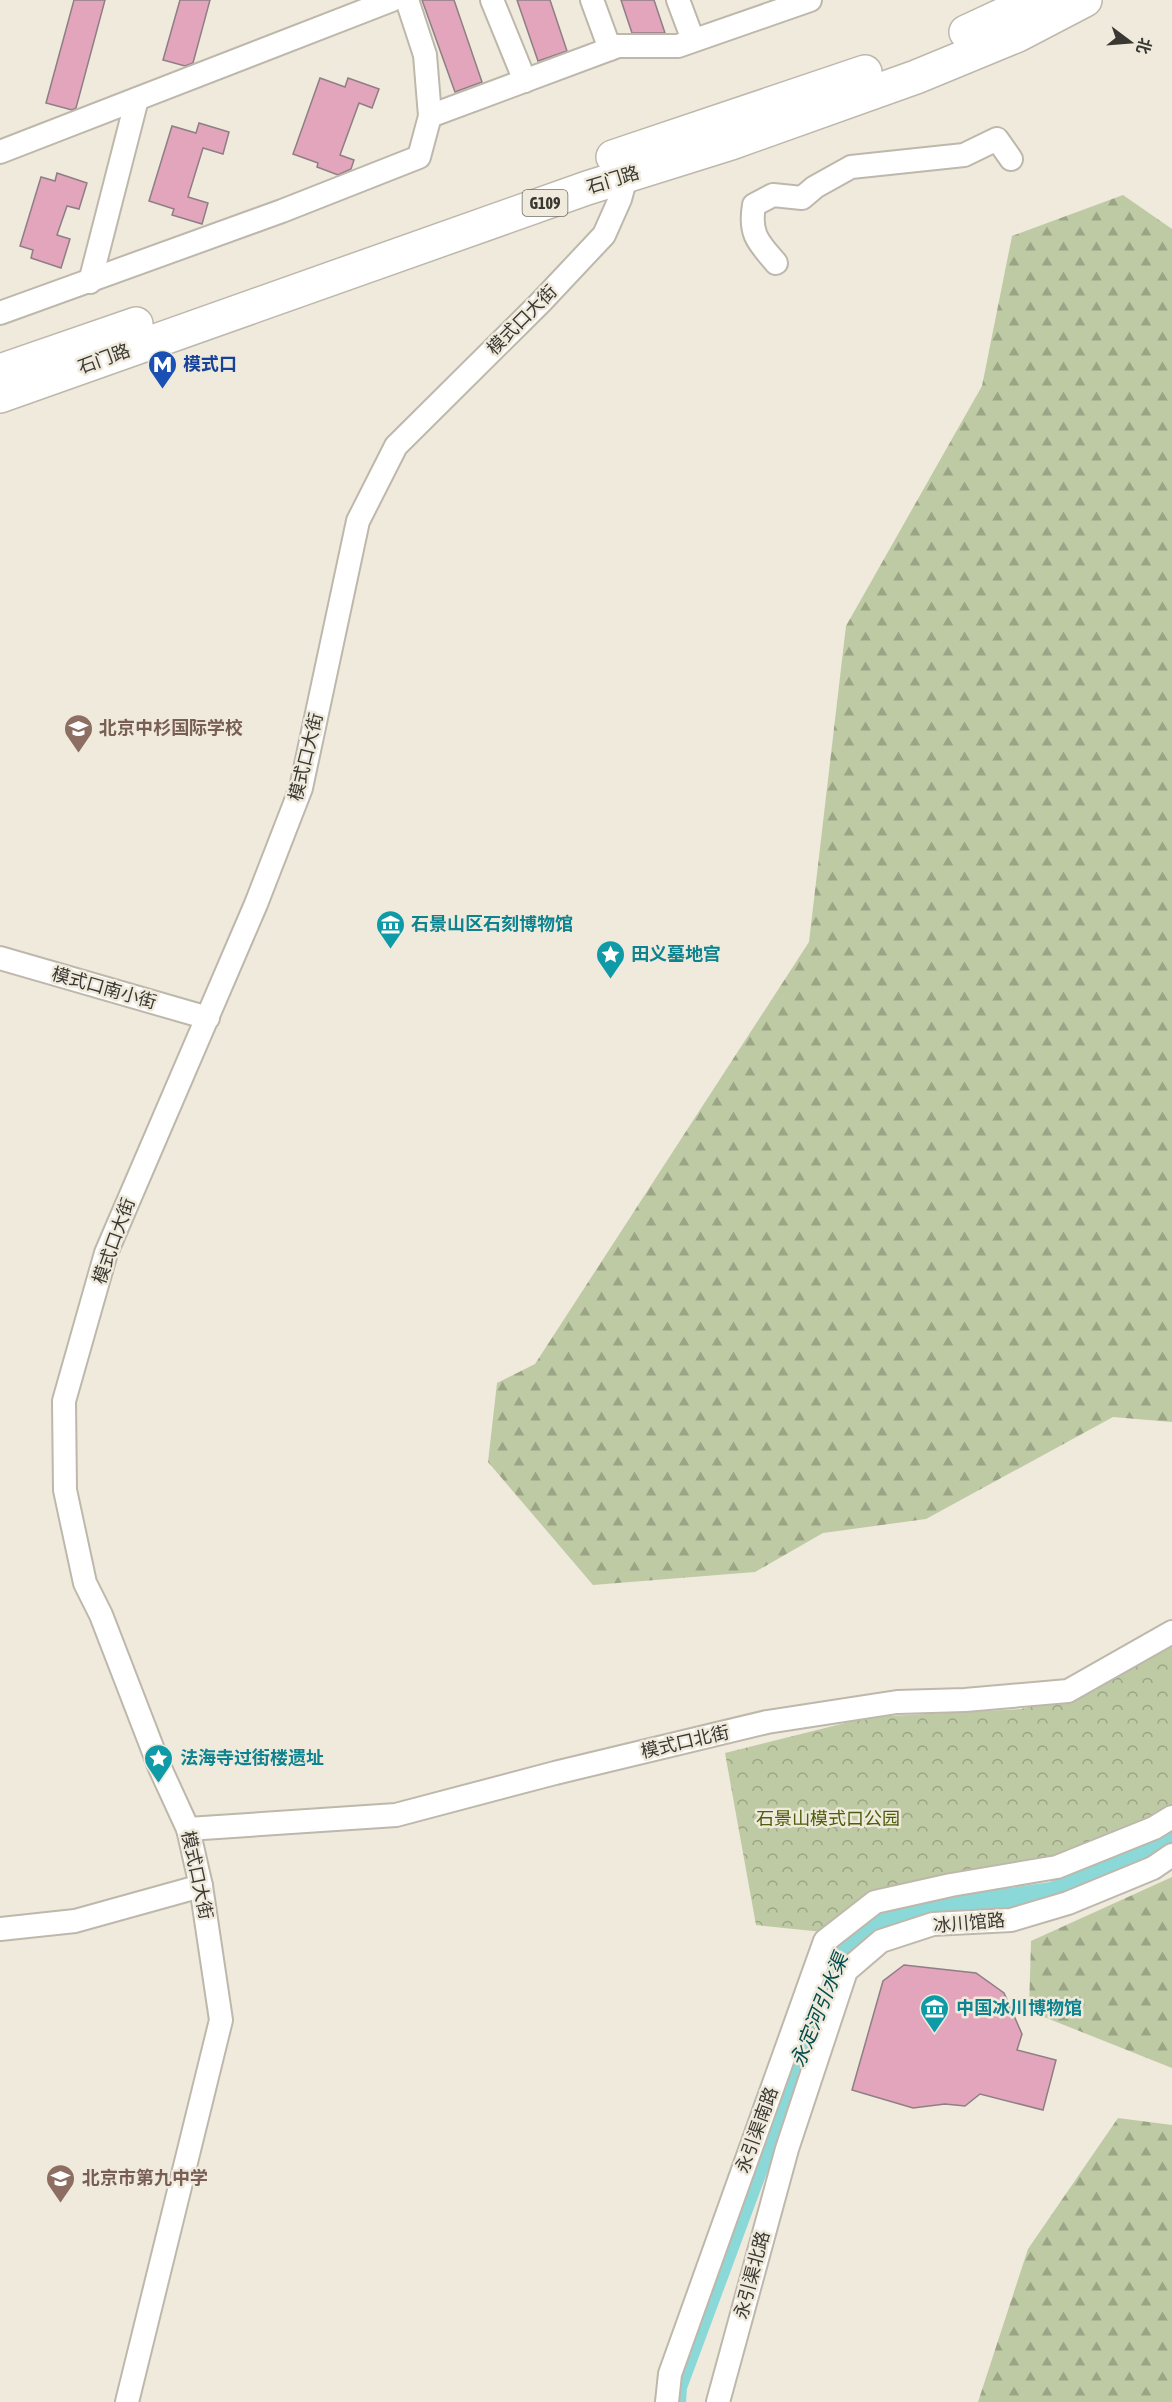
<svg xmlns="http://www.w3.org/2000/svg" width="1172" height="2402" font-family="'Asap Condensed','Noto Sans SC',sans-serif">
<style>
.forest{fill:url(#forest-firs)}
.park{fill:url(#park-crowns)}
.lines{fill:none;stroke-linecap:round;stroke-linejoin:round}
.canal{stroke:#8bd8d8;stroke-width:20}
.building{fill:#e2a5bb;stroke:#8d7f84;stroke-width:1.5}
.minor-casing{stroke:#bdb8ab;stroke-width:26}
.trunk-casing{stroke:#bdb8ab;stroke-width:36}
.minor{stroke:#fff;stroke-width:22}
.trunk{stroke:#fff;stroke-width:33}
.labels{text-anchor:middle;stroke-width:5;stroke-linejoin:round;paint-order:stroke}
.shield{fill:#efeadc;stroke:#706d66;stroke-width:1.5}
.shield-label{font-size:16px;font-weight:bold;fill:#3a3833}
.street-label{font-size:18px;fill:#3a3833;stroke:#efeadc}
.transit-label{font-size:18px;font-weight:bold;fill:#164399;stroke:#efeadc;text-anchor:start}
.education-label{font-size:18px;font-weight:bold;fill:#785e54;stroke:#efeadc;text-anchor:start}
.culture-label{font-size:18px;font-weight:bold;fill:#0d838f;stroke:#efeadc;text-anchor:start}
.park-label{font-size:18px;fill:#4d5f08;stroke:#efeadc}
.water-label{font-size:20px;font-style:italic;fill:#034d4d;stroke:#efeadc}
</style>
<defs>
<pattern id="forest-firs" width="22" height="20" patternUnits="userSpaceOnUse" patternTransform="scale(1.5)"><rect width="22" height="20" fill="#becaa4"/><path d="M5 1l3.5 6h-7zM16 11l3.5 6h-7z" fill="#9ba586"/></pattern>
<pattern id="park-crowns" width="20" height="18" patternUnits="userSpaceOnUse" patternTransform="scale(1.5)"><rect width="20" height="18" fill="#becaa4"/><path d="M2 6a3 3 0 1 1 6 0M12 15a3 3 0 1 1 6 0" fill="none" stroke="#9ba586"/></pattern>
</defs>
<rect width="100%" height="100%" fill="#efeadc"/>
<g class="forest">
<path d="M1123,195L1172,229V1422L1113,1417L926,1519L823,1533L755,1572L593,1585L488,1462L497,1383L535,1364L809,942L846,626L982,386L1012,236Z"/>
<path d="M1172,1877V2068L1029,2011L1031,1941Z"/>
<path d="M1118,2118L1172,2125V2402H978L1028,2249Z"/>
</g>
<path class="park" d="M1172,1640V1806L1152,1821L1050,1861L943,1875L877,1893L823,1932L756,1925L725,1753L869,1717L1021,1709L1073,1696Z"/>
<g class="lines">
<path class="canal" d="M676,2402L677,2387L839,1950L888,1915L1052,1892L1172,1841"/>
</g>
<g class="building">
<path d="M74,0H105L76,108L72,110L46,103Z"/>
<path d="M180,0H210L193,63L185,66L163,60Z"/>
<path d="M422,0H454L482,82L455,92Z"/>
<path d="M517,0H550L567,51L538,61Z"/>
<path d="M621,0H654L665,33H632Z"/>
<path d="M320,78L345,87L348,78L379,89L372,108L359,103L340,155L354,160L351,169L338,175L317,167L318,163L293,154Z"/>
<path d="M199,123L229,132L223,154L203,148L188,197L208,203L202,224L172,215L174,209L149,201L172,126L196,133Z"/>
<path d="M57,173L87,183L79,209L67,206L57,235L70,239L61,268L31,258L33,250L20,246L41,177L55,181Z"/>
<path d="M904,1965L976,1973L1004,1993L1022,2034L1017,2050L1056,2060L1043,2110L980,2094L965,2106L945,2104L913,2108L852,2090L883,1981Z"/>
</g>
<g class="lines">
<defs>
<g id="minor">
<path d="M492,0L525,81"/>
<path d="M592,0L610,49"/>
<path d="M678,0L693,40"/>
<path d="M430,116L618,46H678L810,0"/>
<path d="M0,152L392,0"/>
<path d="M776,263C758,242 749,234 754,205L773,195L802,198L815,187L851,167L964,155L997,139L1011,159"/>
<path d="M90,282L137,99"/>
<path d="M0,313L282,211L419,157L430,116L425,55L407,0"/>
<path d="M0,958L208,1018"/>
<path d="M188,1829L396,1815L555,1773L767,1722L897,1702L965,1700L1068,1691L1172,1632"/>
<path d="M0,1929L75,1921L201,1886"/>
<path d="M127,2402L221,2020L201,1886L188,1829L160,1768L101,1615L85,1583L65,1490L64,1401L106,1253L256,904L301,788L358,521L396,446L541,302L604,235L620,199L626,177"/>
<path d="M667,2402L670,2374L825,1941L875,1902L951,1885L1057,1867L1154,1828L1172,1817"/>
<path d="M718,2402L787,2149L846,1971L881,1941L933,1924L1011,1920L1068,1903L1153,1868L1172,1855"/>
</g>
<g id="trunk">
<path d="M966,32L1035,0"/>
<path d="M613,157L865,72"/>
<path d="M0,371L136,324"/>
<path d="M0,396L587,188L731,143L916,77L1018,35L1085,0"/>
</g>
</defs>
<use href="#minor" class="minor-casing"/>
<use href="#trunk" class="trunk-casing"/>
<use href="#minor" class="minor"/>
<use href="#trunk" class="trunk"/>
</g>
<defs>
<symbol id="metro-pin" viewBox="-11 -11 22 30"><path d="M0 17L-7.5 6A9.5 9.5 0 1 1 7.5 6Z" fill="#1a4fb4" stroke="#efeadc"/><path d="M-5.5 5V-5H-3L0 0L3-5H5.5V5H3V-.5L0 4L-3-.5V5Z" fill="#fff"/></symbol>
<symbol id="school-pin" viewBox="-11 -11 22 30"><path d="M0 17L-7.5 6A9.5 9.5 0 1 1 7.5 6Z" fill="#8d6e63" stroke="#efeadc"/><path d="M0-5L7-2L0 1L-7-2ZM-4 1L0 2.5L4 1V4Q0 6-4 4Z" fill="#fff"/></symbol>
<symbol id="museum-pin" viewBox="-11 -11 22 30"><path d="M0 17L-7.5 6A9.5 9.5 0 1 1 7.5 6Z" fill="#0f9aa8" stroke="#efeadc"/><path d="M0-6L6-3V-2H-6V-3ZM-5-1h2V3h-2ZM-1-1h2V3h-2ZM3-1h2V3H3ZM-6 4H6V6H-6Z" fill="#fff"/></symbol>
<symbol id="sight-pin" viewBox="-11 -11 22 30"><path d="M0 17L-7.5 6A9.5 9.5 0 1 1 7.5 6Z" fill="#0f9aa8" stroke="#efeadc"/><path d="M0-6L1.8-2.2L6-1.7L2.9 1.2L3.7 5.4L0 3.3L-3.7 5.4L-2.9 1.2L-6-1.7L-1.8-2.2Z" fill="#fff"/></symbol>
</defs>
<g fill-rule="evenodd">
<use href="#metro-pin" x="146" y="348" width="33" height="45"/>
<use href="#school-pin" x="62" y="712" width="33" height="45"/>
<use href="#museum-pin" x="374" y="908" width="33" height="45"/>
<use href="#sight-pin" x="594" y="938" width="33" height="45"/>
<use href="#sight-pin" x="142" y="1742" width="33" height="45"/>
<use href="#museum-pin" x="918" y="1992" width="33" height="45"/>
<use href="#school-pin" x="44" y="2162" width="33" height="45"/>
</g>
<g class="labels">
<rect class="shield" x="522.5" y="190" width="45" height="26" rx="4.5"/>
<g class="shield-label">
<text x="545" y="209">G109</text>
</g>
<g class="street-label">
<text transform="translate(613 180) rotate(-17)" y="6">石门路</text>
<text transform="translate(522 320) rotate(-45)" y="6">模式口大街</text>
<text transform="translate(104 359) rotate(-20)" y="6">石门路</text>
<text transform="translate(306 757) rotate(-76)" y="6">模式口大街</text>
<text transform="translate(104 988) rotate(16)" y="6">模式口南小街</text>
<text transform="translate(114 1241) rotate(-70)" y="6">模式口大街</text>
<text transform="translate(685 1742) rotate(-13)" y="6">模式口北街</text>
<text transform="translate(197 1875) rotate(78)" y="6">模式口大街</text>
<text transform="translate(969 1923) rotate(-5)" y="6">冰川馆路</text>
<text transform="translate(757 2130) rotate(-70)" y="6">永引渠南路</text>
<text transform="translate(752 2275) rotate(-75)" y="6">永引渠北路</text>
</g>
<g class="transit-label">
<text x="183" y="370">模式口</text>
</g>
<g class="education-label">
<text x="99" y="734">北京中杉国际学校</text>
<text x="82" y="2184">北京市第九中学</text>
</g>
<g class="culture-label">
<text x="411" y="930">石景山区石刻博物馆</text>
<text x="631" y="960">田义墓地宫</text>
<text x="180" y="1764">法海寺过街楼遗址</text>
<text x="956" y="2014">中国冰川博物馆</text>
</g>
<g class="park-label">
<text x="828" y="1825">石景山模式口公园</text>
</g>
<g class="water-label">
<text transform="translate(819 2010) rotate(-68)" y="7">永定河引水渠</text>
</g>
</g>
<g transform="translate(1130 42) rotate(106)" stroke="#efeadc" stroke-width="4.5" paint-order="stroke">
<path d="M0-4.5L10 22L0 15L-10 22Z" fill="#3a3833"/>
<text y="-9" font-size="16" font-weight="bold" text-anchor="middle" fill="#3a3833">北</text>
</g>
</svg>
